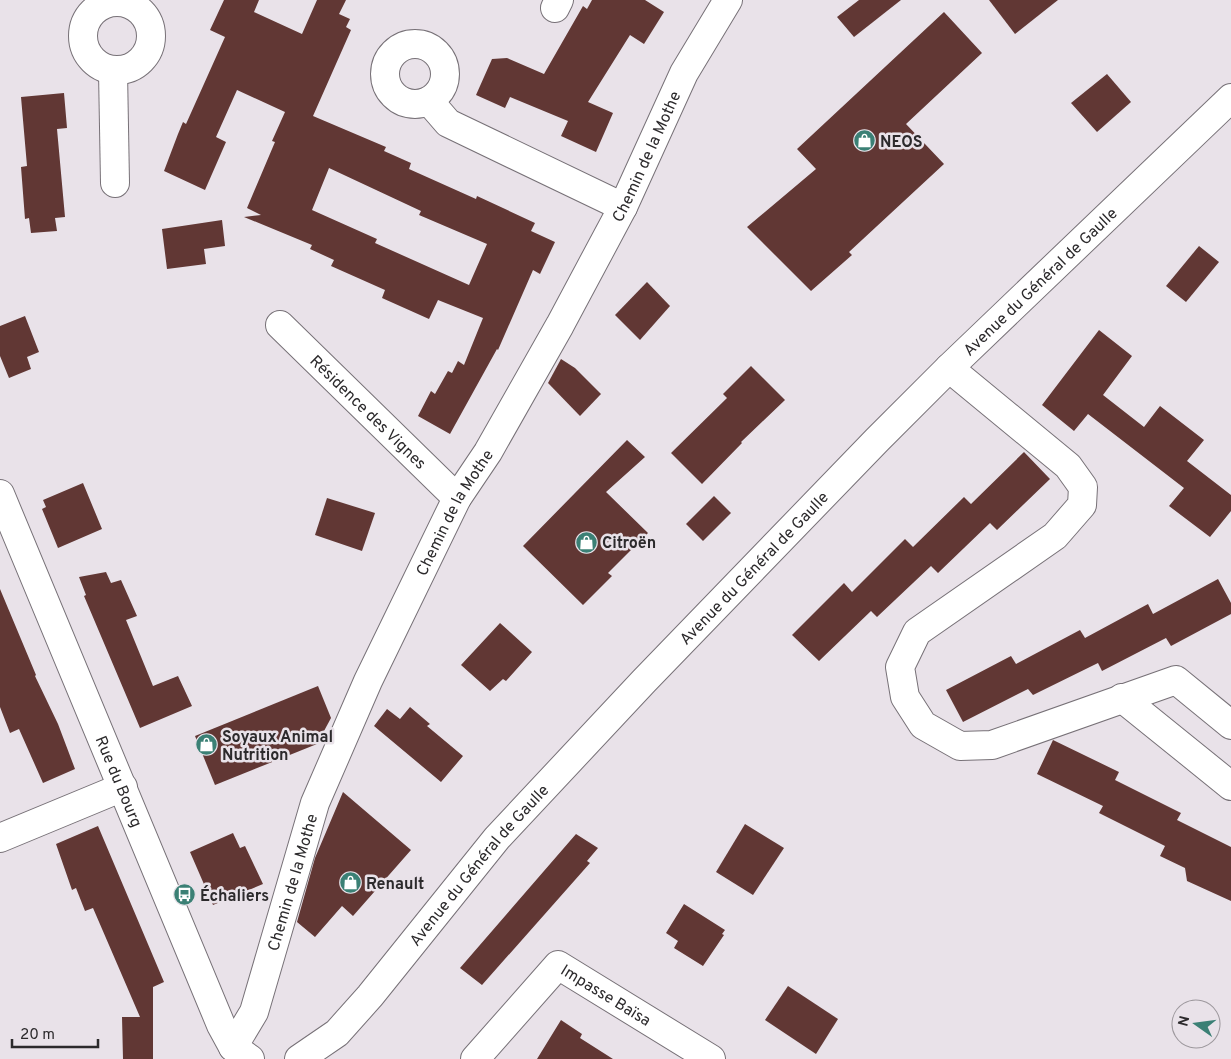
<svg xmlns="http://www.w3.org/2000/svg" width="1231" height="1059" font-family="Overpass,sans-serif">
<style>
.building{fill:#613734;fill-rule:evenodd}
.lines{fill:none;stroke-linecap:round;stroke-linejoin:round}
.minor-casing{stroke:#777177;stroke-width:30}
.tertiary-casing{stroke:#777177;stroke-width:30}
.secondary-casing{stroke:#777177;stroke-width:30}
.minor{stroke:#fff;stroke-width:28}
.tertiary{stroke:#fff;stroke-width:28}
.secondary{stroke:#fff;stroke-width:28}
.labels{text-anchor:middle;stroke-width:5;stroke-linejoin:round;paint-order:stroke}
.poi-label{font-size:16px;font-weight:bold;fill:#2c2a2c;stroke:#e9e2e9;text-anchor:start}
.street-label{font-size:16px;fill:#2c2a2c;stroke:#e9e2e9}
</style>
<rect width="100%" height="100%" fill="#e9e2e9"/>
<g class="building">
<path d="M224,0H259L254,12L302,34L317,0H346L339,14L350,19L346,27L351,30L313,116L386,147L384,151L411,163L409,169L476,199L477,196L535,223L531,231L555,242L540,274L533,270L498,350L497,349L450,434L418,416L431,391L435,394L448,371L452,373L458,361L464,365L483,318L438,300L429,319L382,298L385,290L331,266L334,260L310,249L312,245L244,217L261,215L247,208L275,142L272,141L285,112L237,90L216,137L226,142L205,190L164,171L178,134L183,122L186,124L225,37L210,30ZM329,168L421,211L419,215L487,244L469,285L375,243L377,239L312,210Z"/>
<path d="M592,0H645L664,12L644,44L630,35L588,102L613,113L596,152L561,136L568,121L510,97L505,108L476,95L492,59L507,58L544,74L583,6L587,9Z"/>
<path d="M859,0H901L854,37L837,17Z"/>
<path d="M989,0H1058L1015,34Z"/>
<path d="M944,12L982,53L906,124L944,164L849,252L852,255L811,291L747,227L816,169L797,149Z"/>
<path d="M1107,74L1131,102L1097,132L1071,103Z"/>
<path d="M64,93L67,128L57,129L65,217L55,218L57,231L31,233L29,218L25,219L21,167L27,166L21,97Z"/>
<path d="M222,220L225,246L204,249L206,264L167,269L162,229Z"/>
<path d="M1199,246L1219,262L1186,302L1166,286Z"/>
<path d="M647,282L670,306L640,340L615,315Z"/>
<path d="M25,316L39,352L27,357L31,369L9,378L0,356V326Z"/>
<path d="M1099,330L1132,356L1103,395L1144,427L1160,406L1204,440L1187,461L1231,495V511L1210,537L1169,506L1184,488L1088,414L1074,431L1042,405Z"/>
<path d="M561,359L575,368L601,394L580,416L548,383Z"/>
<path d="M751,366L785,400L741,442L742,443L702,484L671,453L727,398L723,394Z"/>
<path d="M627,440L645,457L606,492L648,533L608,573L612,576L583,605L523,546Z"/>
<path d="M1024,452L1050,479L997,530L990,523L938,573L931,566L877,617L871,611L819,661L792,635L844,583L852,592L905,539L913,547L964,497L971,504Z"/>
<path d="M83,483L102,529L58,548L42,509L46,507L43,500Z"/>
<path d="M714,496L731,513L703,541L686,524Z"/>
<path d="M327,498L375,513L362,551L315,535Z"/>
<path d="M106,572L111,583L121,580L137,616L126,620L153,686L178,676L192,706L140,728L84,596L86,595L79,577Z"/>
<path d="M1218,579L1231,603V614L1171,646L1166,638L1102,671L1098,663L1033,695L1028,689L963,722L946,690L1011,656L1016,664L1080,630L1085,638L1148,604L1153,614Z"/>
<path d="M0,589L36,675L35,676L58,724L75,769L43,783L19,729L10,733L0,707Z"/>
<path d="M500,623L532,652L506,681L503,679L490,691L461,665Z"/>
<path d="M318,686L331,718L317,744L215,785L195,736Z"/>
<path d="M410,707L430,724L427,726L463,756L441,782L374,726L387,709L400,719Z"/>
<path d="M1053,740L1119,772L1115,780L1181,813L1177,820L1231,847V901L1187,881L1185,868L1160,856L1165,846L1099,813L1103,806L1037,774Z"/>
<path d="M343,792L411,850L353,916L342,906L315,937L297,922L315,858Z"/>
<path d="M745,824L784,848L753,895L716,872Z"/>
<path d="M98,826L164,982L153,987V1059H123L122,1017H140L93,908L85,911L76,888L72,890L56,844Z"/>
<path d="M233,833L240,848L245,846L263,884L213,905L190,852Z"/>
<path d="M576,834L598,848L587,861L590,863L482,985L460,968Z"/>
<path d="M684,904L725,930L722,934L724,935L703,966L674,948L678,941L666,933Z"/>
<path d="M788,986L838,1019L816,1054L765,1020Z"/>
<path d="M561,1020L582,1034L580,1038L613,1059H537Z"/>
</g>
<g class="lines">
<defs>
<g id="minor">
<circle cx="117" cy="36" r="34"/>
<path d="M555,8L559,0"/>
<circle cx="415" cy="74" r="30"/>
<path d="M113,71L115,183"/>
<path d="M429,101L448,123L623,207"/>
<path id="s1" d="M280,325L457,498"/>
<path d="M949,368L1068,466L1083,487L1082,505L1055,536L917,632L900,667L905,697L923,725L960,746L992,745L1176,680L1231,725"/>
<path d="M1122,698L1231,786"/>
<path d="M0,838L123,787"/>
<path id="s2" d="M233,1047L254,1012L315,803L368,681L457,498L488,452L560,325L623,207L684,73L728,0"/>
<path id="s3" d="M475,1059L558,965L711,1059"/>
</g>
<g id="tertiary">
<path id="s4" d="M0,494L221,1025L233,1047L250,1059"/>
</g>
<g id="secondary">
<path id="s5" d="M299,1059L337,1033L370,996L497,838L644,681L877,440L949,368L1231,98"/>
</g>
</defs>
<use href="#minor" class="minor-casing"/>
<use href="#tertiary" class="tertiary-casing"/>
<use href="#secondary" class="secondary-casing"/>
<use href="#minor" class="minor"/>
<use href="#tertiary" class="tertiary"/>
<use href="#secondary" class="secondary"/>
</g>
<defs>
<symbol id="shop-disc" viewBox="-11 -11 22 22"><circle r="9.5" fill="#3b8075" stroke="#e9e2e9"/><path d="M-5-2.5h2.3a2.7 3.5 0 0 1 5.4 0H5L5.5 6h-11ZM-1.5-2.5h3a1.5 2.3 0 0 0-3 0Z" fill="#fff"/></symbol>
<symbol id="bus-disc" viewBox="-11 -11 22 22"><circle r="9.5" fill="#3b8075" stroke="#e9e2e9"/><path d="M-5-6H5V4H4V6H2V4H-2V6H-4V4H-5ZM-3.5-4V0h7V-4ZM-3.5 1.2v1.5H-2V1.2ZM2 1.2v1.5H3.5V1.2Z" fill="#fff"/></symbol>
</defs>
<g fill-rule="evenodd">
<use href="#shop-disc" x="852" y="128" width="25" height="25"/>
<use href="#shop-disc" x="574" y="530" width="25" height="25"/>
<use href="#shop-disc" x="194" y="732" width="25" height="25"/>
<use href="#shop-disc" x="338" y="870" width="25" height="25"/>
<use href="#bus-disc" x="172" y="882" width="25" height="25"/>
</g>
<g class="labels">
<g class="poi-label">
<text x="880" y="147">NEOS</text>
<text x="602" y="548">Citroën</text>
<text x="222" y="742">Soyaux Animal<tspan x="222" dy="18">Nutrition</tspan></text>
<text x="366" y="889">Renault</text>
<text x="200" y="901">Échaliers</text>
</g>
<g class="street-label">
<text dy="6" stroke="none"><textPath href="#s2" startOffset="986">Chemin de la Mothe</textPath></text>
<text dy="6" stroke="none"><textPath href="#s5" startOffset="1076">Avenue du Général de Gaulle</textPath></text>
<text dy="6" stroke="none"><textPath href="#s1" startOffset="124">Résidence des Vignes</textPath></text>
<text dy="6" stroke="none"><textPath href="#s2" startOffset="581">Chemin de la Mothe</textPath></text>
<text dy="6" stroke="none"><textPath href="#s5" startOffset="671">Avenue du Général de Gaulle</textPath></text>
<text dy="6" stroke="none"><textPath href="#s4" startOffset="311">Rue du Bourg</textPath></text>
<text dy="6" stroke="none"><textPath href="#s5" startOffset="266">Avenue du Général de Gaulle</textPath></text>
<text dy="6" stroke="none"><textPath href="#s2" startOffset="176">Chemin de la Mothe</textPath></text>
<text dy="6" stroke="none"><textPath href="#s3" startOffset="182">Impasse Baïsa</textPath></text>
</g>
</g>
<g transform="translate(1196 1024) rotate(284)"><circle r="24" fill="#e9e2e9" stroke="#9d989d"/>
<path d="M0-4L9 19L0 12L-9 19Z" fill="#3b8075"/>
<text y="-8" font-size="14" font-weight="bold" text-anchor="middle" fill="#2c2a2c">N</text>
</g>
<path d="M12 1039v8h86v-8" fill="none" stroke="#2c2a2c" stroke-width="2.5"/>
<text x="20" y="1039" font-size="15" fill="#2c2a2c" stroke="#e9e2e9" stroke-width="4" paint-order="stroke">20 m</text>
</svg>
